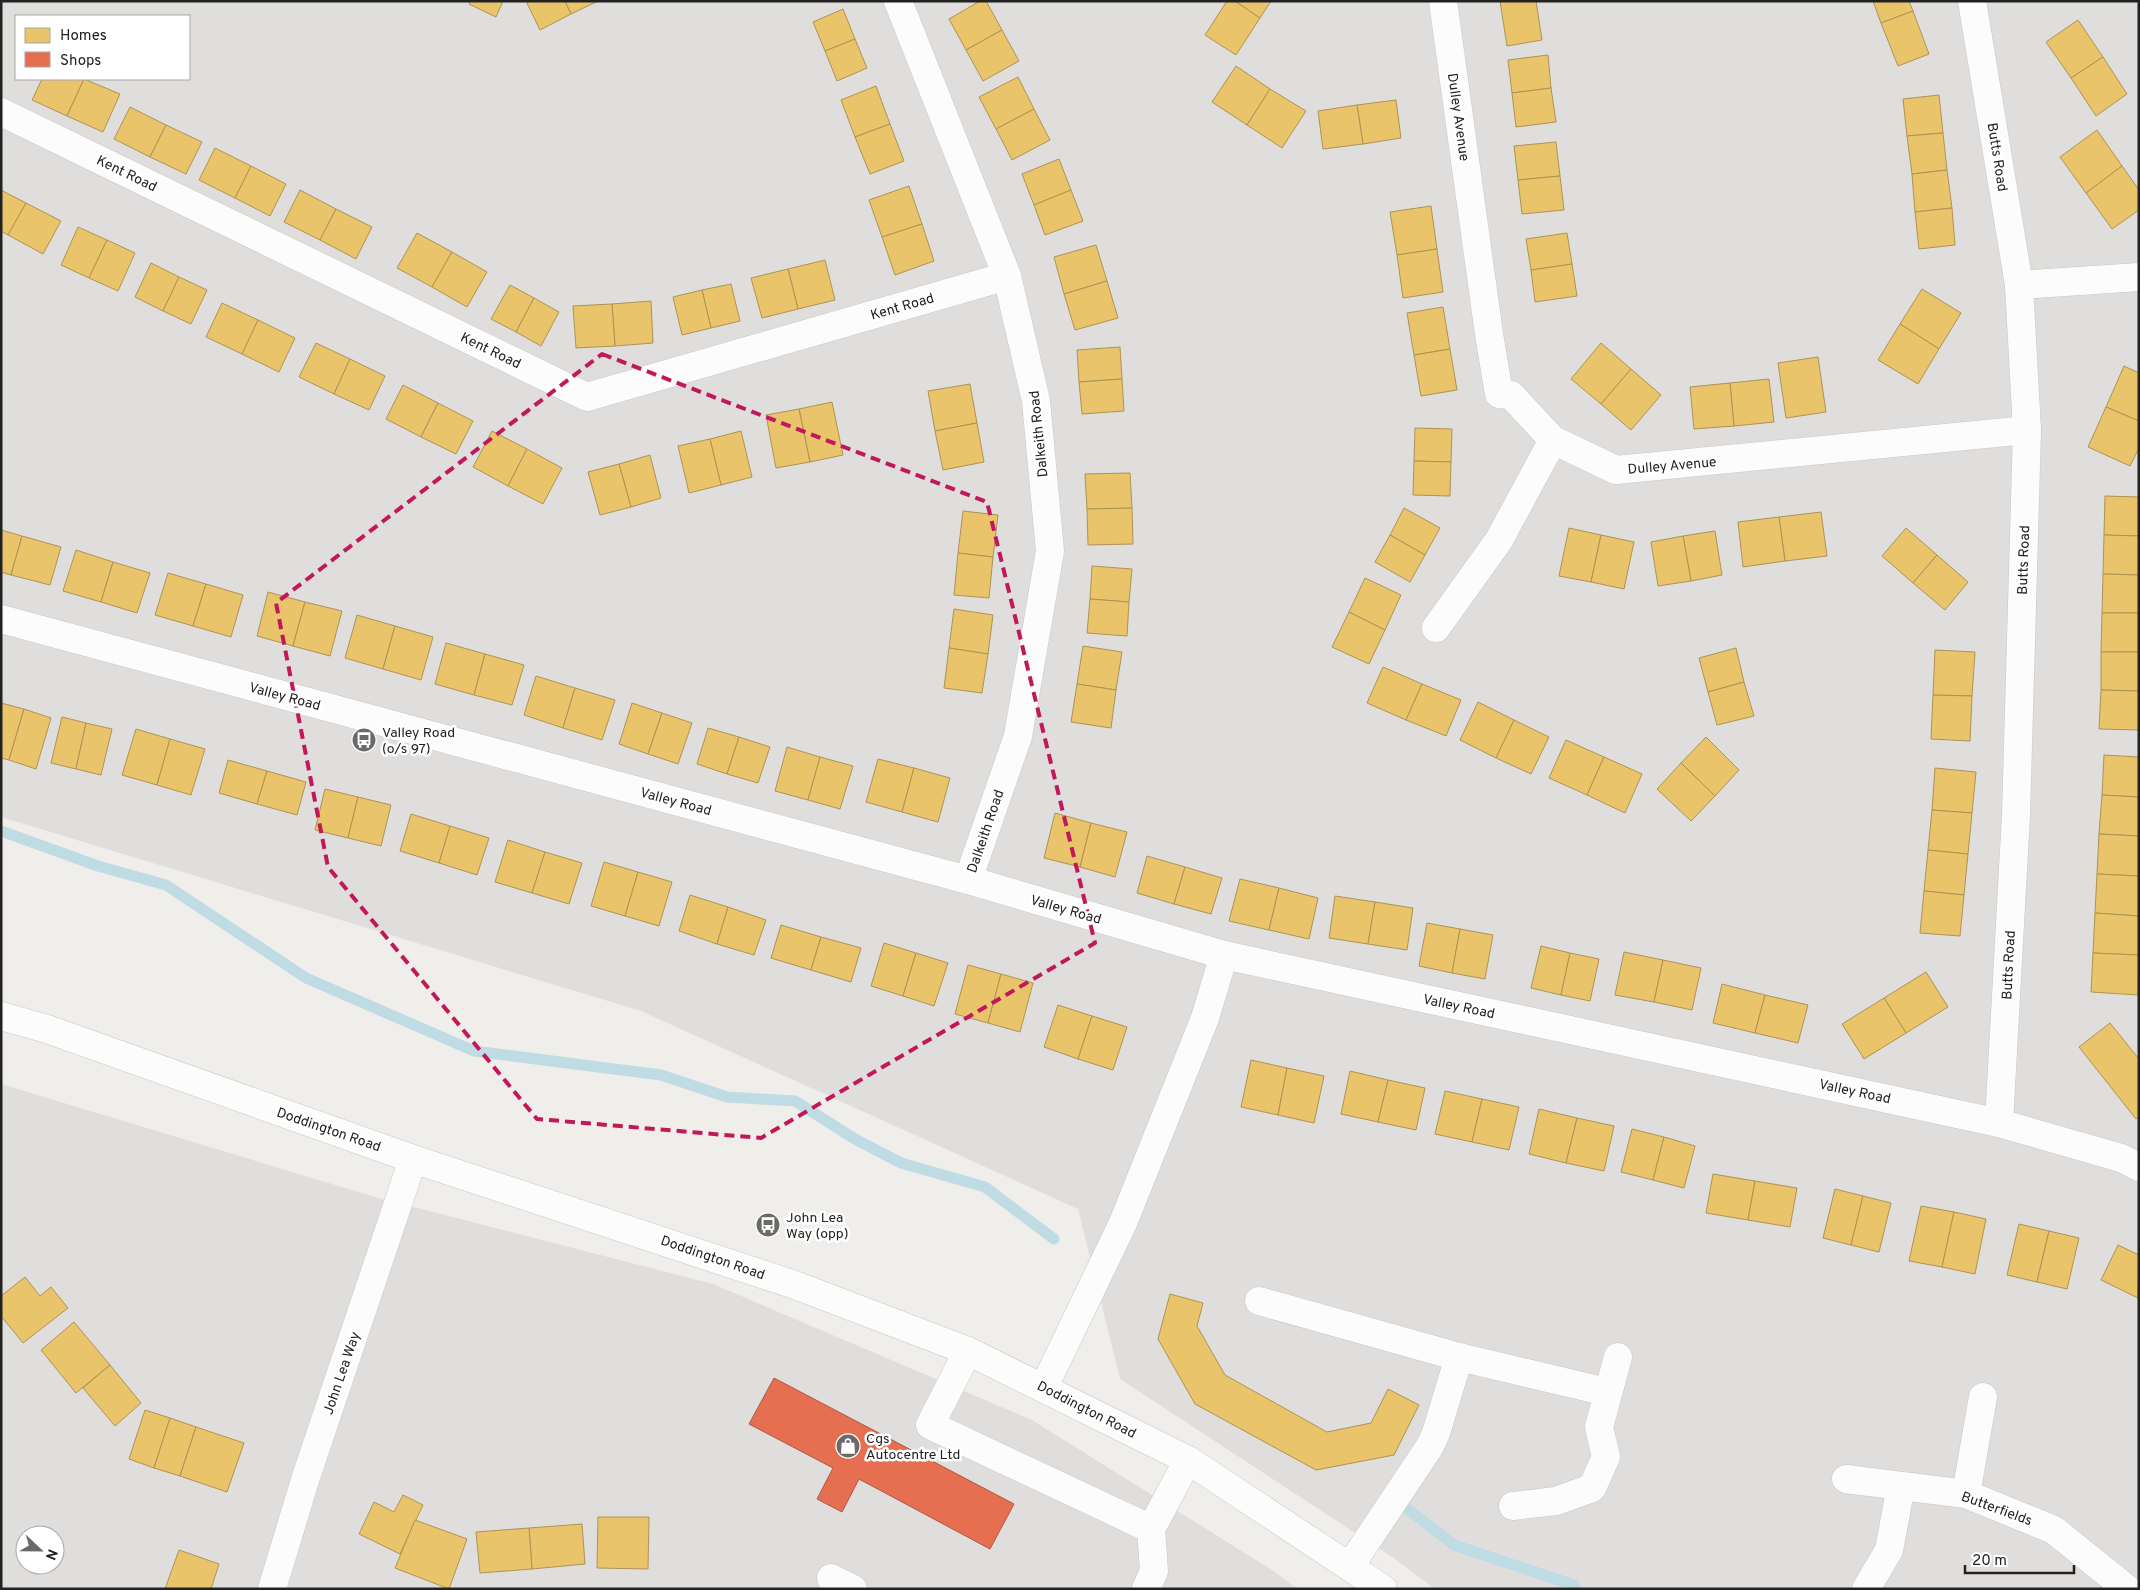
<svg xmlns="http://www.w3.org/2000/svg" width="2140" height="1590" font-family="Overpass,sans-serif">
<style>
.residential{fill:#dfdedc;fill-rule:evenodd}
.homes{fill:#e9c46a;stroke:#ad9354}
.shops{fill:#e76f51;stroke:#ac5843}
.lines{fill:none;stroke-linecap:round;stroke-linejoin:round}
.stream{stroke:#bfdbe3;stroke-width:11}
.minor-casing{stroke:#c9c8c7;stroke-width:29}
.minor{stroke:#fdfcfc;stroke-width:28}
.marked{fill:none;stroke:#c2185b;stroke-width:4;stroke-dasharray:10 6;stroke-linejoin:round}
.labels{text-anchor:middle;stroke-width:5;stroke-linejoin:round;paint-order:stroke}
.street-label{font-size:14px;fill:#222;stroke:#fff}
.poi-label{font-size:14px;fill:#222;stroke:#fff;text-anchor:start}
</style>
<rect width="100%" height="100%" fill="#f0eeeb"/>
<g class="residential">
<path d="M1,1H2139V1589H1435L1395,1559L1120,1379L1078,1209L641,1011L1,817ZM16,16H189V79H16Z"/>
<path d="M1,1084L375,1197L713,1284L1032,1420L1275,1572L1297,1589H1ZM25,1535H55V1565H25Z"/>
</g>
<g class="homes">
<path d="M470,1H503L496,17L469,4Z"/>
<path d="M526,1H565L571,14L540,30Z"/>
<path d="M565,1H598L571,14Z"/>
<path d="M980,1H986L1002,30L966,50L949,19Z"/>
<path d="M1227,1H1235L1260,18L1236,55L1205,35Z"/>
<path d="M1235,1H1271L1260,18Z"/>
<path d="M1500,1H1536L1542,40L1507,46Z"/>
<path d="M1873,1H1909L1913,11L1881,23Z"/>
<path d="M843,9L855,39L825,51L813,22Z"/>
<path d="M1913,11L1929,54L1898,66L1881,23Z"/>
<path d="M2078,20L2103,57L2071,78L2046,42Z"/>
<path d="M1002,30L1019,61L983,81L966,50Z"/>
<path d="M855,39L867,68L837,81L825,51Z"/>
<path d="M1548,55L1551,88L1512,93L1508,60Z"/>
<path d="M2103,57L2127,94L2096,116L2071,78Z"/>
<path d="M1236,66L1270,89L1247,125L1212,102Z"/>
<path d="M1018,77L1034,109L996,129L979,97Z"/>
<path d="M42,79H84L67,116L32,100Z"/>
<path d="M84,79L120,94L103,132L67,116Z"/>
<path d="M876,86L890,124L855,137L841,100Z"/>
<path d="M1551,88L1556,122L1516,127L1512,93Z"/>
<path d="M1270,89L1306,111L1282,148L1247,125Z"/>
<path d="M1939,95L1943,133L1907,136L1903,99Z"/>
<path d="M1396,100L1401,138L1363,144L1357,105Z"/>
<path d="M1357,105L1363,144L1323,149L1318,111Z"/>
<path d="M130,107L166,125L150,157L114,139Z"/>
<path d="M1034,109L1050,140L1012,160L996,129Z"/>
<path d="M890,124L904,161L870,174L855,137Z"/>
<path d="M166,125L202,142L186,174L150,157Z"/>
<path d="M2097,130L2122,166L2086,193L2060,157Z"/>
<path d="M1943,133L1947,170L1912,174L1907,136Z"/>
<path d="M1556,142L1560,176L1518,180L1514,146Z"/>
<path d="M215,148L251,166L235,198L199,180Z"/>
<path d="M1059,159L1071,190L1034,205L1022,174Z"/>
<path d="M251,166L286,184L270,216L235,198Z"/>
<path d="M2122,166L2139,190V210L2112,229L2086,193Z"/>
<path d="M1947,170L1952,208L1915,212L1912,174Z"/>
<path d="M1560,176L1564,210L1522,214L1518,180Z"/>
<path d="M909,186L922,224L882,237L869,200Z"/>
<path d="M1,190L26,203L8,235L1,231Z"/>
<path d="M300,190L336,209L320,240L284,222Z"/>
<path d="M1071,190L1083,221L1045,235L1034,205Z"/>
<path d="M26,203L61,221L43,254L8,235Z"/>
<path d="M1431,206L1437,249L1397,255L1390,212Z"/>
<path d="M1952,208L1955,245L1919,249L1915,212Z"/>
<path d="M336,209L372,227L356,259L320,240Z"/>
<path d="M922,224L934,261L895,275L882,237Z"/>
<path d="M78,227L107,240L89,278L61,265Z"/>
<path d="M417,233L452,252L432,287L397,268Z"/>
<path d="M1567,233L1572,264L1531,270L1526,239Z"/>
<path d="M107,240L135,253L118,291L89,278Z"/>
<path d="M1096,245L1107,281L1064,294L1054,257Z"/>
<path d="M1437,249L1443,292L1403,298L1397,255Z"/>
<path d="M452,252L487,272L467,307L432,287Z"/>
<path d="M825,260L835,300L798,309L788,269Z"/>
<path d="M151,263L179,277L163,311L135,297Z"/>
<path d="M1572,264L1577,296L1535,302L1531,270Z"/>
<path d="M788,269L798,309L762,318L751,278Z"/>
<path d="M179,277L207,290L191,324L163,311Z"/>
<path d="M1107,281L1118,318L1075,330L1064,294Z"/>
<path d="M731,284L740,321L711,328L702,290Z"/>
<path d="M510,285L534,298L516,332L491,319Z"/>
<path d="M1922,289L1961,313L1939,349L1900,324Z"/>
<path d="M702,290L711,328L682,335L673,297Z"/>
<path d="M534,298L559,312L541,346L516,332Z"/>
<path d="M651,301L653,343L615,346L612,304Z"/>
<path d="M222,303L258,320L242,354L206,337Z"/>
<path d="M612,304L615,346L576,348L573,306Z"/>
<path d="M1443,307L1450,349L1414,355L1407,313Z"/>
<path d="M258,320L295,338L279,372L242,354Z"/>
<path d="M1900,324L1939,349L1918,384L1878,360Z"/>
<path d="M316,343L350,359L334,394L299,377Z"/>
<path d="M1601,343L1631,369L1601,404L1571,379Z"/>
<path d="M1120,347L1122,379L1079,382L1077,350Z"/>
<path d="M1450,349L1457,390L1421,396L1414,355Z"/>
<path d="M1818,357L1826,412L1786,418L1778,363Z"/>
<path d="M350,359L385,376L369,410L334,394Z"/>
<path d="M2124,366L2139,373V421L2106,407Z"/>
<path d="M1631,369L1661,395L1631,430L1601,404Z"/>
<path d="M1122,379L1124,411L1082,414L1079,382Z"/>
<path d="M1769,379L1774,422L1734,426L1730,383Z"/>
<path d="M1730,383L1734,426L1694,429L1690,387Z"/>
<path d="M970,384L977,423L935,431L928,391Z"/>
<path d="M403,385L438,403L421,437L386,419Z"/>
<path d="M832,402L843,455L810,462L799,409Z"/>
<path d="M438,403L473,421L456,454L421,437Z"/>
<path d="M2106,407L2139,421V448L2130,466L2088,447Z"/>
<path d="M799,409L810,462L776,468L766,415Z"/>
<path d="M977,423L984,462L943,470L935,431Z"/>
<path d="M1415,428L1452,429L1451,462L1414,461Z"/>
<path d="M492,431L527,449L508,486L473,467Z"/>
<path d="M741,431L752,477L721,485L710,439Z"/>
<path d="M710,439L721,485L689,493L678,446Z"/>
<path d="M527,449L562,468L543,504L508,486Z"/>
<path d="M650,455L661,498L631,507L619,464Z"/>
<path d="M1414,461L1451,462L1450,496L1413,495Z"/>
<path d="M619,464L631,507L600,515L588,472Z"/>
<path d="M1130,473L1132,508L1087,509L1085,474Z"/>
<path d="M2105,496L2139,497V536L2104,535Z"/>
<path d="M1132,508L1133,544L1088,545L1087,509Z"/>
<path d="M1404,508L1440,528L1425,555L1390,535Z"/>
<path d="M963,511L998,515L993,557L958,553Z"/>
<path d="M1821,512L1827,556L1785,561L1779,517Z"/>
<path d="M1779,517L1785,561L1743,567L1738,522Z"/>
<path d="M1569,528L1601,535L1591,582L1559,576Z"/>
<path d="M1906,528L1937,555L1913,583L1882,556Z"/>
<path d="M1,530L22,536L11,575L1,572Z"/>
<path d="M1715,531L1722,575L1691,581L1683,536Z"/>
<path d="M1390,535L1425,555L1410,582L1375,562Z"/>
<path d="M1601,535L1634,542L1624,589L1591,582Z"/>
<path d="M2104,535L2139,536V575L2103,574Z"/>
<path d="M22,536L61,547L50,585L11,575Z"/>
<path d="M1683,536L1691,581L1658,586L1651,542Z"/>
<path d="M76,550L113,562L101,602L63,591Z"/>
<path d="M958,553L993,557L989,598L954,595Z"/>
<path d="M1937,555L1968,582L1945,610L1913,583Z"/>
<path d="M113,562L150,573L137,613L101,602Z"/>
<path d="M1092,566L1132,569L1129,602L1090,599Z"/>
<path d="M168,573L206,584L193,626L155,615Z"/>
<path d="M2103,574L2139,575V613H2102Z"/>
<path d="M1365,578L1401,595L1385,630L1349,612Z"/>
<path d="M206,584L243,595L231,637L193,626Z"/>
<path d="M268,592L305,602L293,646L257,636Z"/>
<path d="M1090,599L1129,602L1127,636L1087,633Z"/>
<path d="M305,602L342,611L330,656L293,646Z"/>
<path d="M954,609L993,615L988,654L949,648Z"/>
<path d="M1349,612L1385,630L1369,664L1332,647Z"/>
<path d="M2102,613H2139V652H2101Z"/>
<path d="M357,615L395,626L383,669L345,658Z"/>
<path d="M395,626L433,637L421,680L383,669Z"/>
<path d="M446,643L485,654L474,695L435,684Z"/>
<path d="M1083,646L1122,652L1116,690L1077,684Z"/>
<path d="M949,648L988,654L982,693L944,688Z"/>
<path d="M1736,648L1744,682L1708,692L1699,658Z"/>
<path d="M1935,650L1975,652L1972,696L1933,695Z"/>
<path d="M2101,652H2139V691L2101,690Z"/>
<path d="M485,654L524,665L512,705L474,695Z"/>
<path d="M1383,667L1422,684L1406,720L1367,703Z"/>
<path d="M536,676L575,688L563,728L524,715Z"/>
<path d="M1744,682L1754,716L1717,725L1708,692Z"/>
<path d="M1077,684L1116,690L1111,728L1071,722Z"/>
<path d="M1422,684L1461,700L1446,736L1406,720Z"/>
<path d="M575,688L615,700L602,740L563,728Z"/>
<path d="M2101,690L2139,691V730L2099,729Z"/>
<path d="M1933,695L1972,696L1970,741L1931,739Z"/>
<path d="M1478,702L1514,720L1496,758L1460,740Z"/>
<path d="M1,703L24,709L9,760L1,758Z"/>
<path d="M632,703L662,713L648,754L619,744Z"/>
<path d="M24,709L51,718L36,769L9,760Z"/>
<path d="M662,713L692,723L678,764L648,754Z"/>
<path d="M62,717L86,723L76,769L51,763Z"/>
<path d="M1514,720L1549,737L1531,774L1496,758Z"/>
<path d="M86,723L112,729L101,775L76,769Z"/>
<path d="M708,728L739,737L727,774L697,764Z"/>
<path d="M136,729L170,739L157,785L122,775Z"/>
<path d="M739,737L770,747L758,783L727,774Z"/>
<path d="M1706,737L1739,770L1715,796L1681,763Z"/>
<path d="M170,739L205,749L191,795L157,785Z"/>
<path d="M1566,740L1604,757L1587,795L1549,778Z"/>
<path d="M787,747L820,757L808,800L775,791Z"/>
<path d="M2104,755L2139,757V797L2102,795Z"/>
<path d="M820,757L853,766L840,809L808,800Z"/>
<path d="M1604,757L1642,774L1625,813L1587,795Z"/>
<path d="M878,759L914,768L902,812L866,802Z"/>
<path d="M228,760L267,771L257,804L219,793Z"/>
<path d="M1681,763L1715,796L1691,821L1657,789Z"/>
<path d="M914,768L950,778L938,822L902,812Z"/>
<path d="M1935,768L1976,772L1972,813L1932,810Z"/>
<path d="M267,771L306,782L297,815L257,804Z"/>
<path d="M325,789L358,797L348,838L315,830Z"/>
<path d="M2102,795L2139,797V836L2099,834Z"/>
<path d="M358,797L391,805L381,846L348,838Z"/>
<path d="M1932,810L1972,813L1968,854L1928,850Z"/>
<path d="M1055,813L1091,823L1080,867L1044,858Z"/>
<path d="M411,814L450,826L439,863L400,851Z"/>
<path d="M1091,823L1127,832L1115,877L1080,867Z"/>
<path d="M450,826L489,838L477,875L439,863Z"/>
<path d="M2099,834L2139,836V876L2097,874Z"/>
<path d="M508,840L545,852L532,893L495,882Z"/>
<path d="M1928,850L1968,854L1964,895L1924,891Z"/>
<path d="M545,852L582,863L569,904L532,893Z"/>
<path d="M1147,856L1185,867L1174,904L1137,893Z"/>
<path d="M604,862L638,872L625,916L591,906Z"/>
<path d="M1185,867L1222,878L1211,914L1174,904Z"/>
<path d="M638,872L672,882L659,926L625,916Z"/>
<path d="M2097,874L2139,876V916L2095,913Z"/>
<path d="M1240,879L1279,888L1269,930L1229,921Z"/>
<path d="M1279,888L1318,898L1309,939L1269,930Z"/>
<path d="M1924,891L1964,895L1960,936L1920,933Z"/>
<path d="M690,895L728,907L717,944L679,931Z"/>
<path d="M1335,896L1375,902L1368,944L1329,938Z"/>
<path d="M1375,902L1413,908L1407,950L1368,944Z"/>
<path d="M728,907L766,920L754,955L717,944Z"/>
<path d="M2095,913L2139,916V955L2093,953Z"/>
<path d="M1427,923L1460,929L1452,973L1419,966Z"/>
<path d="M781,925L821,937L811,970L771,958Z"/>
<path d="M1460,929L1493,935L1485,979L1452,973Z"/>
<path d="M821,937L861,948L851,982L811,970Z"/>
<path d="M884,943L916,953L903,996L871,986Z"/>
<path d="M1541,946L1570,953L1561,995L1531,988Z"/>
<path d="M1624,952L1663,960L1654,1002L1615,995Z"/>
<path d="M916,953L948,963L934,1006L903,996Z"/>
<path d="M1570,953L1599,959L1590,1001L1561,995Z"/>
<path d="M2093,953L2139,955L2138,995L2091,992Z"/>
<path d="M1663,960L1701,968L1692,1010L1654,1002Z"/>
<path d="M968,965L1001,974L988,1023L955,1014Z"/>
<path d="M1926,972L1948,1007L1906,1033L1884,998Z"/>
<path d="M1001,974L1033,983L1020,1032L988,1023Z"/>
<path d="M1722,984L1765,995L1755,1033L1713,1023Z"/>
<path d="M1765,995L1808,1005L1798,1043L1755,1033Z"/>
<path d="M1884,998L1906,1033L1864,1059L1842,1024Z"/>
<path d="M1058,1005L1092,1016L1078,1059L1044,1047Z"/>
<path d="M1092,1016L1127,1027L1113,1070L1078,1059Z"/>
<path d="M2110,1023L2139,1059V1117L2136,1119L2079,1047Z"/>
<path d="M1251,1060L1287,1068L1278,1115L1241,1107Z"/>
<path d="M1287,1068L1324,1076L1314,1123L1278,1115Z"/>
<path d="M1350,1071L1388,1080L1378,1122L1341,1114Z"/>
<path d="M1388,1080L1425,1088L1416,1130L1378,1122Z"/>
<path d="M1445,1091L1482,1099L1472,1142L1435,1134Z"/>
<path d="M1482,1099L1519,1107L1509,1150L1472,1142Z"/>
<path d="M1539,1109L1577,1118L1566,1163L1529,1154Z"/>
<path d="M1577,1118L1614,1126L1604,1171L1566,1163Z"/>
<path d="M1632,1129L1664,1137L1653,1180L1621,1172Z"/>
<path d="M1664,1137L1695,1146L1684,1188L1653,1180Z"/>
<path d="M1713,1174L1755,1181L1748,1220L1706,1213Z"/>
<path d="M1755,1181L1797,1188L1790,1227L1748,1220Z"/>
<path d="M1835,1189L1863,1196L1851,1245L1823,1238Z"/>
<path d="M1863,1196L1891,1203L1879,1252L1851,1245Z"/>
<path d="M1921,1206L1954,1212L1942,1267L1909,1261Z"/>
<path d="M1954,1212L1986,1219L1975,1274L1942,1267Z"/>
<path d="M2019,1224L2049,1231L2037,1282L2007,1275Z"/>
<path d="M2049,1231L2079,1238L2067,1289L2037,1282Z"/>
<path d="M2118,1245L2139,1255L2138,1298L2101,1280Z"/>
<path d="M25,1277L40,1296L51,1287L68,1308L23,1343L1,1316V1296Z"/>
<path d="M1170,1294L1203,1303L1197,1326L1225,1375L1327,1432L1371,1423L1388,1389L1419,1405L1394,1455L1316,1470L1195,1404L1158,1339Z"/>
<path d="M74,1322L110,1365L76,1393L41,1350Z"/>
<path d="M110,1365L141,1403L115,1426L83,1388Z"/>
<path d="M145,1410L170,1418L154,1468L129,1459Z"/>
<path d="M170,1418L196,1427L180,1476L154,1468Z"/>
<path d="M196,1427L244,1443L227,1492L180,1476Z"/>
<path d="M403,1495L423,1505L400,1554L359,1534L374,1502L394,1512Z"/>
<path d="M598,1517H649L648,1569L597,1568Z"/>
<path d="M415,1520L467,1539L449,1589L395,1568Z"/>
<path d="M582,1524L585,1564L532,1569L529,1528Z"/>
<path d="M529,1528L532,1569L480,1573L476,1532Z"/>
<path d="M179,1550L219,1564L211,1589H165Z"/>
</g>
<path class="shops" d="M774,1378L1014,1504L990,1549L859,1479L842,1512L817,1499L833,1468L749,1424Z"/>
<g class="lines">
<g class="stream">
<path d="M1,831L98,866L166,885L306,978L474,1051L661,1075L727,1097L795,1101L855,1139L901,1163L985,1187L1054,1239"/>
<path d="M1409,1510L1454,1545L1574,1585L1576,1589"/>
</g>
<defs>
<g id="minor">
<path d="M898,1L1007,276L1036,401L1050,551L1018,736L968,880"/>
<path d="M1443,1L1489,334L1499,394L1511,395L1553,440L1616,470L2027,430"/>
<path d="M1972,1L2019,285L2027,430L2016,815L1999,1123"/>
<path d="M1,112L587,397L1007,276"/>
<path d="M2019,285L2139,277"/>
<path d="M1,619L968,880L1224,955L1999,1123L2121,1158L2139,1167"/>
<path d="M1436,628L1499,540L1553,440"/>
<path d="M1,1016L47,1029L413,1159L795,1285L968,1351L1188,1460L1383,1589"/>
<path d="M1259,1301L1459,1357L1607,1392"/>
<path d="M968,1351L930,1425L1151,1529"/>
<path d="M1044,1387L1123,1223L1205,1018L1224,955"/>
<path d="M1846,1479L1966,1494L2054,1530L2127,1589"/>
<path d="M1966,1494L1983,1397"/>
<path d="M1513,1506L1556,1501L1592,1488L1606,1457L1599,1427L1618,1357"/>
<path d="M1350,1566L1430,1446L1436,1433L1459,1357"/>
<path d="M831,1578L853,1589"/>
<path d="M272,1589L305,1480L413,1159"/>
<path d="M1146,1589L1154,1571L1151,1529L1188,1460"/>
<path d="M1866,1589L1889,1550L1901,1486"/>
</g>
</defs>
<use href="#minor" class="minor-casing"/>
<use href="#minor" class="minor"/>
</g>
<path class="marked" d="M602,354L987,502L1095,943L761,1138L537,1119L328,867L276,603Z"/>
<defs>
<symbol id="bus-disc" viewBox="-11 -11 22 22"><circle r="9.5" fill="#6a6968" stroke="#fff"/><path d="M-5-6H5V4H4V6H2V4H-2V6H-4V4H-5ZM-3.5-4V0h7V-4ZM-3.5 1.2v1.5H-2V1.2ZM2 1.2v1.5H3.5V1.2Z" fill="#fff"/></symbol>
<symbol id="shop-disc" viewBox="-11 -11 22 22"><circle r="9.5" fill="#6a6968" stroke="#fff"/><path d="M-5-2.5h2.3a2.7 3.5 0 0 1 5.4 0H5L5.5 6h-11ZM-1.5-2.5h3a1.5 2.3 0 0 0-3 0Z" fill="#fff"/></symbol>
</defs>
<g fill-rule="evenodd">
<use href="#bus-disc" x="350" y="726" width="28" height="28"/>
<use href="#bus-disc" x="754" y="1211" width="28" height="28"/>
<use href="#shop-disc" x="834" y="1432" width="28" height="28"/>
</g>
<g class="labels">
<g class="street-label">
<text transform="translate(1459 117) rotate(82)" y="5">Dulley Avenue</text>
<text transform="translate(1998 157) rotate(81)" y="5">Butts Road</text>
<text transform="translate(127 173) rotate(26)" y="5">Kent Road</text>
<text transform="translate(902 306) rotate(-16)" y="5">Kent Road</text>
<text transform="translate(491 350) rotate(26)" y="5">Kent Road</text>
<text transform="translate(1038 434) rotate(-96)" y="5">Dalkeith Road</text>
<text transform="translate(1672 465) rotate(-5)" y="5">Dulley Avenue</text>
<text transform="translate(2023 560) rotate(-88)" y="5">Butts Road</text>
<text transform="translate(285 696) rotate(15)" y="5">Valley Road</text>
<text transform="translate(676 801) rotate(15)" y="5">Valley Road</text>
<text transform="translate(985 831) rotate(-71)" y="5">Dalkeith Road</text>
<text transform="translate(1066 909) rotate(16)" y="5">Valley Road</text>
<text transform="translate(2008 965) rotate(-87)" y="5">Butts Road</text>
<text transform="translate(1459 1006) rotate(12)" y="5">Valley Road</text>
<text transform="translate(1855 1091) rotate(12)" y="5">Valley Road</text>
<text transform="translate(329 1129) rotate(19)" y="5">Doddington Road</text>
<text transform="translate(713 1257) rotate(19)" y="5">Doddington Road</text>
<text transform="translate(341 1373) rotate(-71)" y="5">John Lea Way</text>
<text transform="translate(1087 1409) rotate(27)" y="5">Doddington Road</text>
<text transform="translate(1997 1508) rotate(20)" y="5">Butterfields</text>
</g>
<g class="poi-label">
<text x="382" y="737">Valley Road<tspan x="382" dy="16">(o/s 97)</tspan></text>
<text x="786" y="1222">John Lea<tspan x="786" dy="16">Way (opp)</tspan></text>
<text x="866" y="1443">Cgs<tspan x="866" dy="16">Autocentre Ltd</tspan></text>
</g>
</g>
<rect width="2140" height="1590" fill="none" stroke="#222222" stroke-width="5"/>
<rect x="15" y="15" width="175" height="65" fill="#ffffff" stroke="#a7a7a7"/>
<rect x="25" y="28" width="25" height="15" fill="#e9c46a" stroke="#a7a7a7"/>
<text x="60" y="40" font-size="15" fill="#222222">Homes</text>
<rect x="25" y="52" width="25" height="15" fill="#e76f51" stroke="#a7a7a7"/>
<text x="60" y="65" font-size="15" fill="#222222">Shops</text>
<g transform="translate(40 1550) rotate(112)"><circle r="24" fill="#ffffff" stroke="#a7a7a7"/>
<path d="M0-4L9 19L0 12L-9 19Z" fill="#6a6968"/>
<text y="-8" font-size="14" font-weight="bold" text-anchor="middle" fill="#222222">N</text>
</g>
<path d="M1965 1565v8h109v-8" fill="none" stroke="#222222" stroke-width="2.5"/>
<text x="1972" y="1565" font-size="15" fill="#222222" stroke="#ffffff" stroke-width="4" paint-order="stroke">20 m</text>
</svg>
